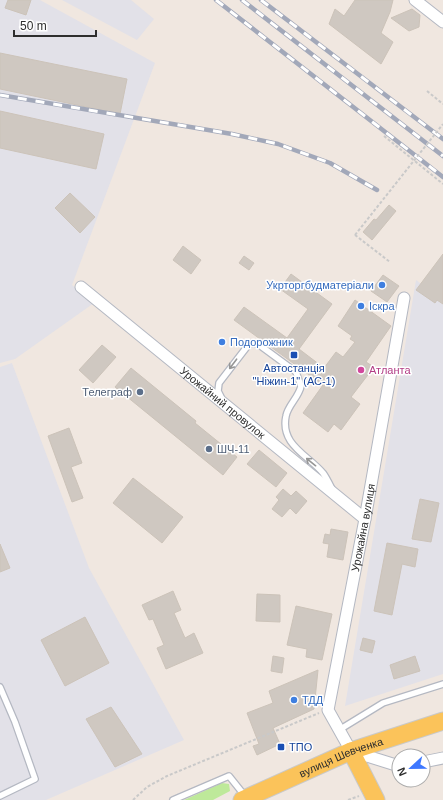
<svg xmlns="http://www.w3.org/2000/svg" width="443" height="800" font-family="Helvetica,sans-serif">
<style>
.industrial{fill:#e2e1e8}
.green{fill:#bee99a}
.building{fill:#cfc8c1;stroke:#ccc3b9}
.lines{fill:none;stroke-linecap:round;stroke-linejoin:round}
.service-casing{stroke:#b4b8c2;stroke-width:8}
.minor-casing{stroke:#b4b8c2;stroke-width:13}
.primary-casing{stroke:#c9c9c9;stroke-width:19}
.path{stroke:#c9c9c9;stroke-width:2;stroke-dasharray:3 2;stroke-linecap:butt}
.service{stroke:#fff;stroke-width:5.5}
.minor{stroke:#fff;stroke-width:11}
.primary{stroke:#fbc35a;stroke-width:17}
.rail-casing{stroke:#a2a8b9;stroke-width:4.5}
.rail{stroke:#fff;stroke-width:3;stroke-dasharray:9;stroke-linecap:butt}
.path-bridge{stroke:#c9c9c9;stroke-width:2;stroke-dasharray:3 2;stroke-linecap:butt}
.oneway{stroke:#969696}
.shop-dot{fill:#3f7fe0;stroke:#fff;stroke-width:1.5}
.transit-dot{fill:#1a4fb4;stroke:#fff;stroke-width:1.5}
.hotel-dot{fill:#d1479c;stroke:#fff;stroke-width:1.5}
.service-dot{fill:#5c6f8a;stroke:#fff;stroke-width:1.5}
.labels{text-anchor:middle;stroke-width:3;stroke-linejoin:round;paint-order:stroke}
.shop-label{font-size:11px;fill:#366cbe;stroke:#fff;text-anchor:start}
.transit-label{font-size:11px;fill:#164399;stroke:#fff}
.hotel-label{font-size:11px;fill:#b23c85;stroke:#fff;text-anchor:start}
.service-label{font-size:11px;fill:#4e5e75;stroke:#fff;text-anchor:end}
.street-label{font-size:11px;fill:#2e2e2e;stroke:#fff}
</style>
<rect width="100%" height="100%" fill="#f0e7e0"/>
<g class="industrial">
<path d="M0,0H40L155,63L72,285L94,303L15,359L0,363Z"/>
<path d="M62,0H131L154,19L137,40Z"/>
<path d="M416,280L443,300V674L345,706Z"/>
<path d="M12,363L89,568L184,740L46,800H0V367Z"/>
</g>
<path class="green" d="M222,783L229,784L230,791L213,800H184Z"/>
<g class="building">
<path d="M8,0H31L26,15L5,8Z"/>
<path d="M355,0H393L390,12L381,33L393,42L381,64L329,24L335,9L344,16Z"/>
<path d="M412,9L420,15L419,27L409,31L391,18Z"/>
<path d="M0,53L127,79L120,114L0,89Z"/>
<path d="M0,111L104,134L96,169L0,148Z"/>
<path d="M70,193L95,217L80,233L55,208Z"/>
<path d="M389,205L396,211L372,240L363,232L374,219L376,220Z"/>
<path d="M183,246L201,260L191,274L173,260Z"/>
<path d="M443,254V304L437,300L435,303L416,290Z"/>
<path d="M244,256L254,263L249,270L239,263Z"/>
<path d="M291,274L332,304L299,349L324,368L336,352L343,357L355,342L350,339L352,336L338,326L355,300L391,326L366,362L374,367L351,397L360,404L341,430L334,424L328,432L303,413L323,385L234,320L244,307L287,338L308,309L280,289Z"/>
<path d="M383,275L399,286L387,302L371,291Z"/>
<path d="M102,345L116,357L93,383L79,370Z"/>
<path d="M131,368L196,421L195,423L237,457L223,475L115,387Z"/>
<path d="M69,428L82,463L71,467L83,498L72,502L48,436Z"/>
<path d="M259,450L287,473L276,487L247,464Z"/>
<path d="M133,478L183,517L162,543L113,503Z"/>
<path d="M283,489L291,496L296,491L307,501L296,514L290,508L282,517L272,509L279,500L276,497Z"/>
<path d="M420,499L439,503L431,542L412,539Z"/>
<path d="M331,529L348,532L343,560L327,557L329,544L323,543L325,534L330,535Z"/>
<path d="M387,543L418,549L415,567L402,564L392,615L374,611Z"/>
<path d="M0,544L10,568L0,572Z"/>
<path d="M173,591L181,610L174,613L185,638L194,633L203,653L166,669L157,648L164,645L153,619L149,620L142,605Z"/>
<path d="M257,594L280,595V622L256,621Z"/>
<path d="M296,606L332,614L322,660L306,657L307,649L287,645Z"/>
<path d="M85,617L109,663L65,686L41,640Z"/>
<path d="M363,638L375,641L372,653L360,650Z"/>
<path d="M273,656L284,658L282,673L271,671Z"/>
<path d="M415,656L420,671L394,679L390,665Z"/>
<path d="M318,670L314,709L273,728L280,744L257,755L253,746L259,744L247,713L273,703L269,691Z"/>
<path d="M111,707L142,754L115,767L86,719Z"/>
</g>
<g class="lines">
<defs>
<g id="service">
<path d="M221,397L218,391L219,383L246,348L251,343L258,344L296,372L301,386C299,397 288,405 286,416C280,445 308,455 323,473C326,477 329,483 332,489"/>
<path d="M0,687L15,722L35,779L0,796"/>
<path d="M339,730L383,703L443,684"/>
<path d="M173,800L229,776L245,796"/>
</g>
<g id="minor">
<path d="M415,0L443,22"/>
<path id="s1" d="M81,287L365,519"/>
<path d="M423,762L443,758"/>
<path id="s2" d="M399,766L351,751L328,710L365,519L404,298"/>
</g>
<g id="primary">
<path d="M351,751L376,800"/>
<path id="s3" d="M242,800L351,751L443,721"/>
</g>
</defs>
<use href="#service" class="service-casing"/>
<use href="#minor" class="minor-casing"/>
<use href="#primary" class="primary-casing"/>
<g class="path">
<path d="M427,91L443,104"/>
<path d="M384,136L443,184"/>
<path d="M355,235L390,262"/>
<path d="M133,800L147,787L167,776L319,713"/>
<path d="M348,800L359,796"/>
</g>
<use href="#service" class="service"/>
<use href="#minor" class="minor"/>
<use href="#primary" class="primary"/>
<defs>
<g id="rail">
<path d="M216,0L443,177"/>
<path d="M242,0L443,156"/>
<path d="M261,0L443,139"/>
<path d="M0,95L232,134L278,144L330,163L377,190"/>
</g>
</defs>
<use href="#rail" class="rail-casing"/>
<use href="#rail" class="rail"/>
<path class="path-bridge" d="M355,235L443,124"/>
</g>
<defs><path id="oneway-shaft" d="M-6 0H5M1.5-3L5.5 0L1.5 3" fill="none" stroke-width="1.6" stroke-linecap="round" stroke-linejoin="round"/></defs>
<g class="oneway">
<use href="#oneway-shaft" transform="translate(233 364) rotate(127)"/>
<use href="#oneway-shaft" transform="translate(311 462) rotate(-141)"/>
</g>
<g class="shop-dot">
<circle cx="382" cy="285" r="4"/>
<circle cx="361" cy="306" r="4"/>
<circle cx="222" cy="342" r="4"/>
<circle cx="294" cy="700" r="4"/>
</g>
<g class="transit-dot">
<rect x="290" y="351" width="8" height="8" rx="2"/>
<rect x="277" y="743" width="8" height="8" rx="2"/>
</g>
<circle class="hotel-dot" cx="361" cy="370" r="4"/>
<g class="service-dot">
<circle cx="140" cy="392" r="4"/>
<circle cx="209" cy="449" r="4"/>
</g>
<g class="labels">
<g class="shop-label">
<text x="374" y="289" text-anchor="end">Укрторгбудматеріали</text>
<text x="369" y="310">Іскра</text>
<text x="230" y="346">Подорожник</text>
<text x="302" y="704">ТДД</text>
</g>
<g class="transit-label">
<text x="294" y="372">Автостанція<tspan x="294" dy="13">"Ніжин-1" (АС-1)</tspan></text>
<text x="289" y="751" text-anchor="start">ТПО</text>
</g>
<g class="hotel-label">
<text x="369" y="374">Атланта</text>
</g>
<g class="service-label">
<text x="132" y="396">Телеграф</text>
<text x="217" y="453" text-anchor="start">ШЧ-11</text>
</g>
<g class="street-label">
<text dy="4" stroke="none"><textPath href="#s1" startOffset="183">Урожайний провулок</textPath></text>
<text dy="4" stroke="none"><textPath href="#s2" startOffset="283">Урожайна вулиця</textPath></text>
<text dy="4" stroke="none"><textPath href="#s3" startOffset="108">вулиця Шевченка</textPath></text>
</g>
</g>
<g transform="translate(411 768) rotate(248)"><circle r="19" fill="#ffffff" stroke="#ababab"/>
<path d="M0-3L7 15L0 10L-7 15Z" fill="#3e78ff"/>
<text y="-6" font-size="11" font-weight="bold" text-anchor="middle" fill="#2e2e2e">N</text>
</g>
<path d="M14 30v6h82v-6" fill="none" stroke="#2e2e2e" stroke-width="2"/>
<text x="20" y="30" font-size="12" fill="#2e2e2e" stroke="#ffffff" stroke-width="3" paint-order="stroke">50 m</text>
</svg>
